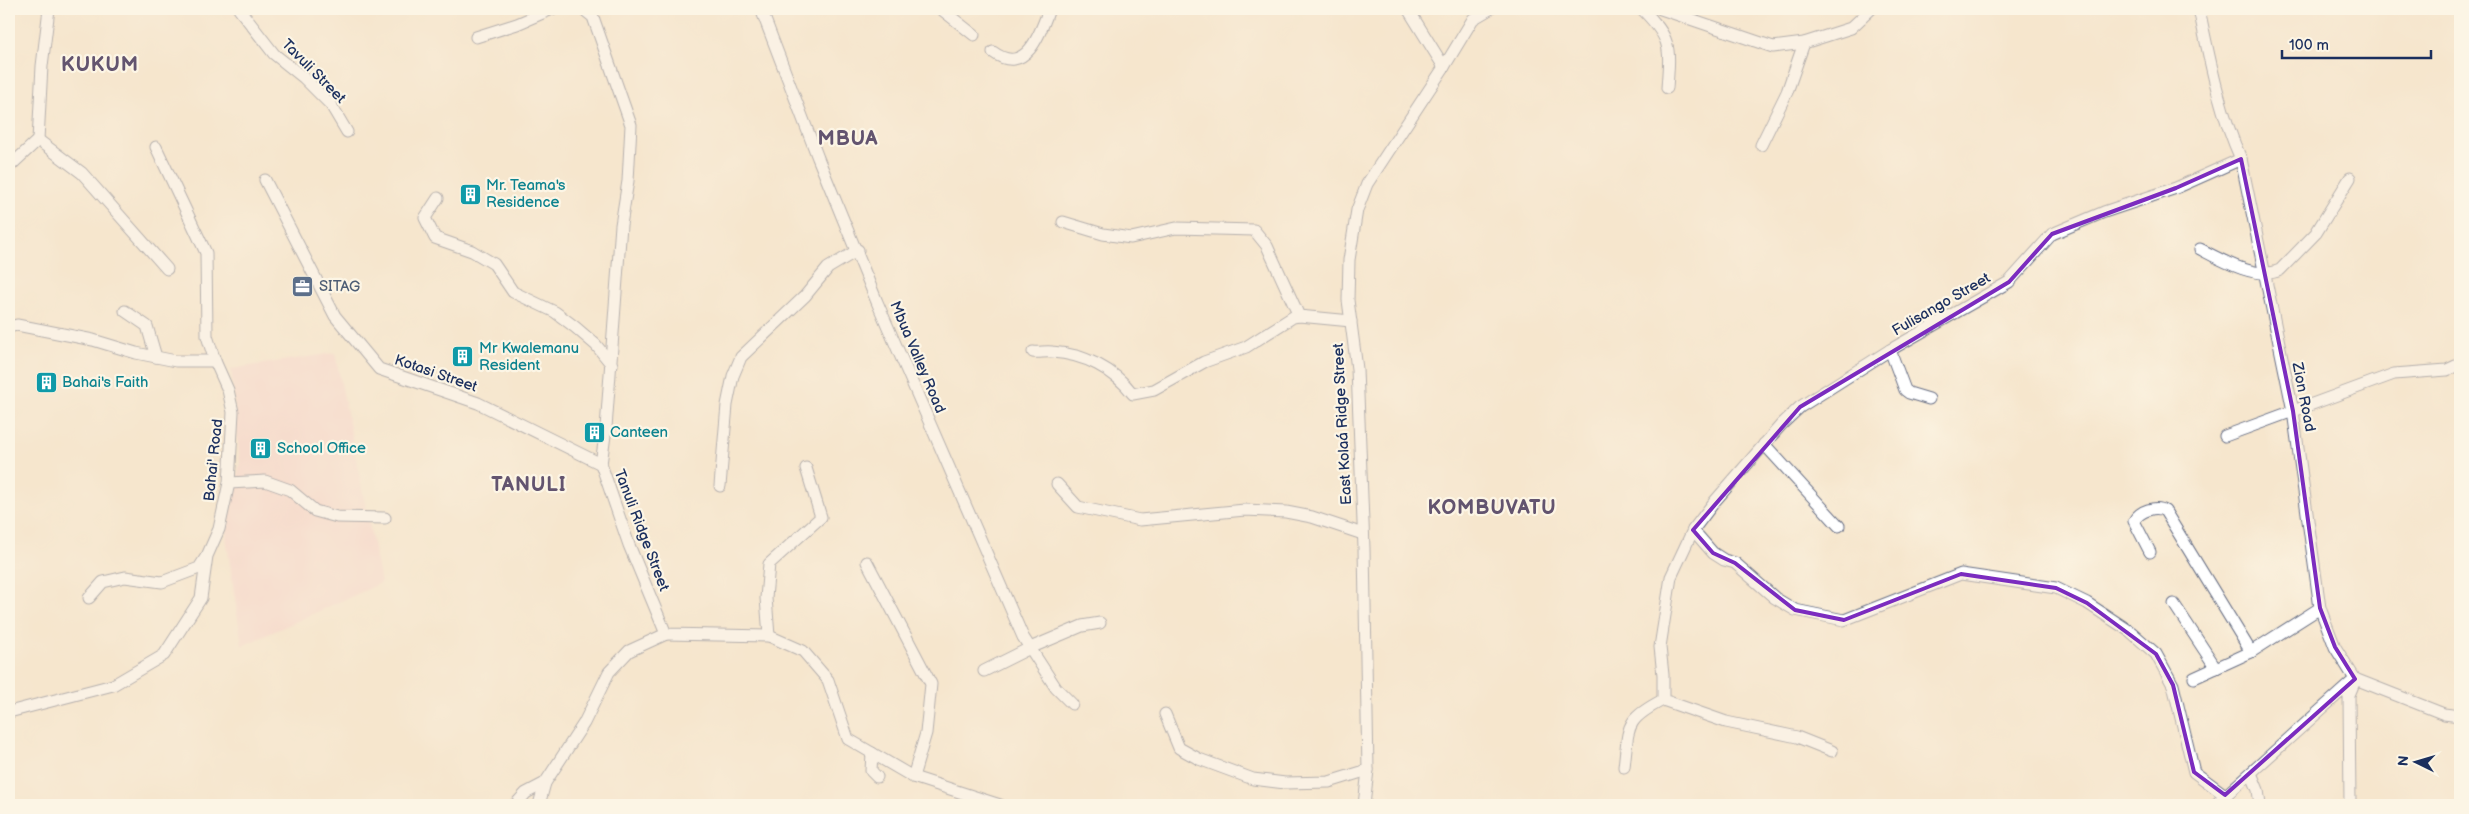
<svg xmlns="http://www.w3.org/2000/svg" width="2469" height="814" font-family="'Balsamiq Sans',sans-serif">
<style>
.built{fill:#f7d0cc}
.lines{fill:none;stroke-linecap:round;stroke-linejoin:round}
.minor-casing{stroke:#686f85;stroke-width:13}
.minor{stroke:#fff;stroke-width:11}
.marked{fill:none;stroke:#7b2cbf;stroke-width:4;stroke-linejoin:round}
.labels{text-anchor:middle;stroke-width:4.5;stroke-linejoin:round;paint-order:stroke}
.street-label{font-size:15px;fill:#1b2f5e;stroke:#fcf5e5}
.culture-label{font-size:15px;fill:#0d838f;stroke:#fcf5e5;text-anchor:start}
.service-label{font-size:15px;fill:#4e5e75;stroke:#fcf5e5;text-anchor:start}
.district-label{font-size:20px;font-weight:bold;letter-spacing:1px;fill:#63546f;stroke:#fcf5e5}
</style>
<rect width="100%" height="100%" fill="#fcf5e5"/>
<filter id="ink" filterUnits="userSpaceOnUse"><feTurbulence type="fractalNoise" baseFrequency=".02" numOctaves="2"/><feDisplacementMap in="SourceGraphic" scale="10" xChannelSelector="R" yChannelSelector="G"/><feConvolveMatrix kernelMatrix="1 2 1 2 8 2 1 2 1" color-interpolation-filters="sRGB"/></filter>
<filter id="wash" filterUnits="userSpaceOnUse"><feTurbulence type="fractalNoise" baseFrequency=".0096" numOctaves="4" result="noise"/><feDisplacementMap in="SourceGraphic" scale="20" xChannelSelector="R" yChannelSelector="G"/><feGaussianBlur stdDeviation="1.12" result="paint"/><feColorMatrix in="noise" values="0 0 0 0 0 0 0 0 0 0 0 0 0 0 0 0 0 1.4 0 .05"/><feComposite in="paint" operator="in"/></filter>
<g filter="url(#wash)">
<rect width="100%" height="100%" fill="#f6e6cd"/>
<path class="built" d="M335,353L381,583L242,646L226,537L240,463L231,369Z"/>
</g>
<g filter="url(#ink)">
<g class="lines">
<defs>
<g id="minor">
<path d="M239,9L274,54L304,78L331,105L347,132"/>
<path d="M583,9L593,17L631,125L628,181L621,225L606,428L601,464L629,545L666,634L769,636L803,651L828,680L848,739L913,777L1000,805"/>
<path d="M761,9L818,158L877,302L1023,637L1056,688L1072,704"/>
<path d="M941,9L974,35"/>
<path d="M1408,9L1444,67"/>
<path d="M1642,9C1672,39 1670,47 1667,88"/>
<path d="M1661,9L1773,47L1804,43L1851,28L1871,9"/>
<path d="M2199,9C2210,61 2219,110 2241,159L2293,411L2320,608L2335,647L2355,679L2444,714L2460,716"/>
<path d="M476,37L517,24L552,9"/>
<path d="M993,52C1025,76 1040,35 1049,9"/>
<path d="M38,140L42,66L49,9"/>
<path d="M1761,145L1787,92L1804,43"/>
<path d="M9,167L38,140L82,173L167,269"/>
<path d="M265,180L335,316L379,369L478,403L601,464"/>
<path d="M438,198L425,218L435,238L472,251L494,264L513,292L555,312L575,327L596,345L612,365"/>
<path d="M1063,222L1103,234L1131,238L1176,228L1254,230L1267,246L1299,316L1351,321"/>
<path d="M2200,249C2221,260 2258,281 2280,270L2316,233L2350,178"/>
<path d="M125,311L147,326L156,357"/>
<path d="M9,327L17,325L93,340L136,353L176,361H215"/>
<path d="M1890,350L1905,390L1909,393L1929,399"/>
<path d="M1033,352C1039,353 1046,351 1052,352C1084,354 1114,369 1133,394L1154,390L1204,362L1246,347L1293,317L1299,316"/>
<path d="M2225,436L2394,374L2447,370L2460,364"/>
<path d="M1764,444L1839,526"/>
<path d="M229,483L265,481L290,490L315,511L337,517L385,518"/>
<path d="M1057,484L1078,507L1140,520L1245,510L1286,512L1312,517L1363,534"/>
<path d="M720,486L727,405L733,376L741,357L805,296L828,268L858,250"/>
<path d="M1693,530L1713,553L1724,560L1735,563L1775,598L1795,610L1844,620L1961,574L2056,588L2087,603L2131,632L2156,654L2173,685L2194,772L2225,795"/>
<path d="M2150,552L2134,521C2139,511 2156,505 2165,511L2251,652"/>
<path d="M867,562L931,684L926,733L913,777"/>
<path d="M89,598L103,582L125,577L162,582L199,568L206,557"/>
<path d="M2174,604L2216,668"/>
<path d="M769,636L766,598L769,564L821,517L806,468"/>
<path d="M984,671L1030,648L1082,626L1100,623"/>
<path d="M2194,678L2251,652L2320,608"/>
<path d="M9,712L113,685L164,655L201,598L207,556L219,529L229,483L233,412L228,390L215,361L207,336L206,253L156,147"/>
<path d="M1165,714L1179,748L1199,759L1253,779L1285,783L1329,782L1368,770"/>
<path d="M1832,751L1797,737L1726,722L1663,700V675L1660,647L1671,577L1693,530L1715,501L1781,425L1800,407L1890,350L2009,282L2052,234L2104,212L2176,188L2241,159"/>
<path d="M872,753L871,771L877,777"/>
<path d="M1624,767C1629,726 1624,720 1663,700"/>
<path d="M2251,773L2258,790L2260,805"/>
<path d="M515,805L526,793L545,783"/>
<path d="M539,805L545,783L584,723L609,672L629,651L666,634"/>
<path d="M1364,805L1368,770L1364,548L1357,369L1348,300L1349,260L1357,210L1367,184L1444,67L1473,19L1490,9"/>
<path d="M2215,805L2355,679"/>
<path d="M2350,805L2349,695L2354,683"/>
</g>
</defs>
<use href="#minor" class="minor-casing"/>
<use href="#minor" class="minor"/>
</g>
</g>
<path d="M0 0H2469V814H0ZM2241,159L2293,411L2320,608L2335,647L2355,679L2225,795L2194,772L2173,685L2156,654L2087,603L2056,588L1961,574L1844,620L1795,610L1735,563L1713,553L1693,530L1800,407L2009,282L2052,234L2176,188Z" fill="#f6e6cd" fill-opacity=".55" fill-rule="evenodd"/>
<path class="marked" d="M2241,159L2293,411L2320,608L2335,647L2355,679L2225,795L2194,772L2173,685L2156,654L2087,603L2056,588L1961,574L1844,620L1795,610L1735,563L1713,553L1693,530L1800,407L2009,282L2052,234L2176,188Z"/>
<defs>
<symbol id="building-square" viewBox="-11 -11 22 22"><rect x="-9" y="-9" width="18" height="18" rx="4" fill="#0f9aa8" stroke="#fcf5e5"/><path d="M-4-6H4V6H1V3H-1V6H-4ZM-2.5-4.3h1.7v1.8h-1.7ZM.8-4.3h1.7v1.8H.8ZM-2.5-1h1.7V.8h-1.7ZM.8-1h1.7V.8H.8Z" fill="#fff"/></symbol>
<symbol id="office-square" viewBox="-11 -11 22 22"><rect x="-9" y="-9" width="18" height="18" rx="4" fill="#5c6f8a" stroke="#fcf5e5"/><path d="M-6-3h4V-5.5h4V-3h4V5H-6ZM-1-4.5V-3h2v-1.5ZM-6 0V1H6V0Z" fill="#fff"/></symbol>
</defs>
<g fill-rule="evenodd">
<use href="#building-square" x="458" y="182" width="25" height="25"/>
<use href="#office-square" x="290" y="274" width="25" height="25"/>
<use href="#building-square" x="450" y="344" width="25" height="25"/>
<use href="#building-square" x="34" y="370" width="25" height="25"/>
<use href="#building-square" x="582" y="420" width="25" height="25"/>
<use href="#building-square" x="248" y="436" width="25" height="25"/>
</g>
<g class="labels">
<g class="street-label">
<text transform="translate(314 71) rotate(45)" y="5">Tavuli Street</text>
<text transform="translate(1941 304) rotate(-30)" y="5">Fulisango Street</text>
<text transform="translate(918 357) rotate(67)" y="5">Mbua Valley Road</text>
<text transform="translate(436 373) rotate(19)" y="5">Kotasi Street</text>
<text transform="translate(2304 397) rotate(79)" y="5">Zion Road</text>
<text transform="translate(1342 424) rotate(-93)" y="5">East Kolaá Ridge Street</text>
<text transform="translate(213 460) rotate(-84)" y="5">Bahai' Road</text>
<text transform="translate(642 530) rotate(69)" y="5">Tanuli Ridge Street</text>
</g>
<g class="culture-label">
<text x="486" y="190">Mr. Teama's<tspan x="486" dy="17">Residence</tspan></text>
<text x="479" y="353">Mr Kwalemanu<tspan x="479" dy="17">Resident</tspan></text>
<text x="62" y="387">Bahai's Faith</text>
<text x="610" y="437">Canteen</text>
<text x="277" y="453">School Office</text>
</g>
<g class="service-label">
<text x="319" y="291">SITAG</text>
</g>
<g class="district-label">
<text x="100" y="71">KUKUM</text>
<text x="848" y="145">MBUA</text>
<text x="529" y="491">TANULI</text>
<text x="1492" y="514">KOMBUVATU</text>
</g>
</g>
<rect width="2469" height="814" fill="none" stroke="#fcf5e5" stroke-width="30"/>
<g transform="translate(2416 762) rotate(275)" stroke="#fcf5e5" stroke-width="4" paint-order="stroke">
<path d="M0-4L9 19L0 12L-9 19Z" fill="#1b2f5e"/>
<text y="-8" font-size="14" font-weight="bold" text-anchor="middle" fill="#1b2f5e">N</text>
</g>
<path d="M2282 50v8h149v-8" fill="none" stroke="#1b2f5e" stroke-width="2.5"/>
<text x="2289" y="50" font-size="15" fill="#1b2f5e" stroke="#fcf5e5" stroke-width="4" paint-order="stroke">100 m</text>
</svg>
